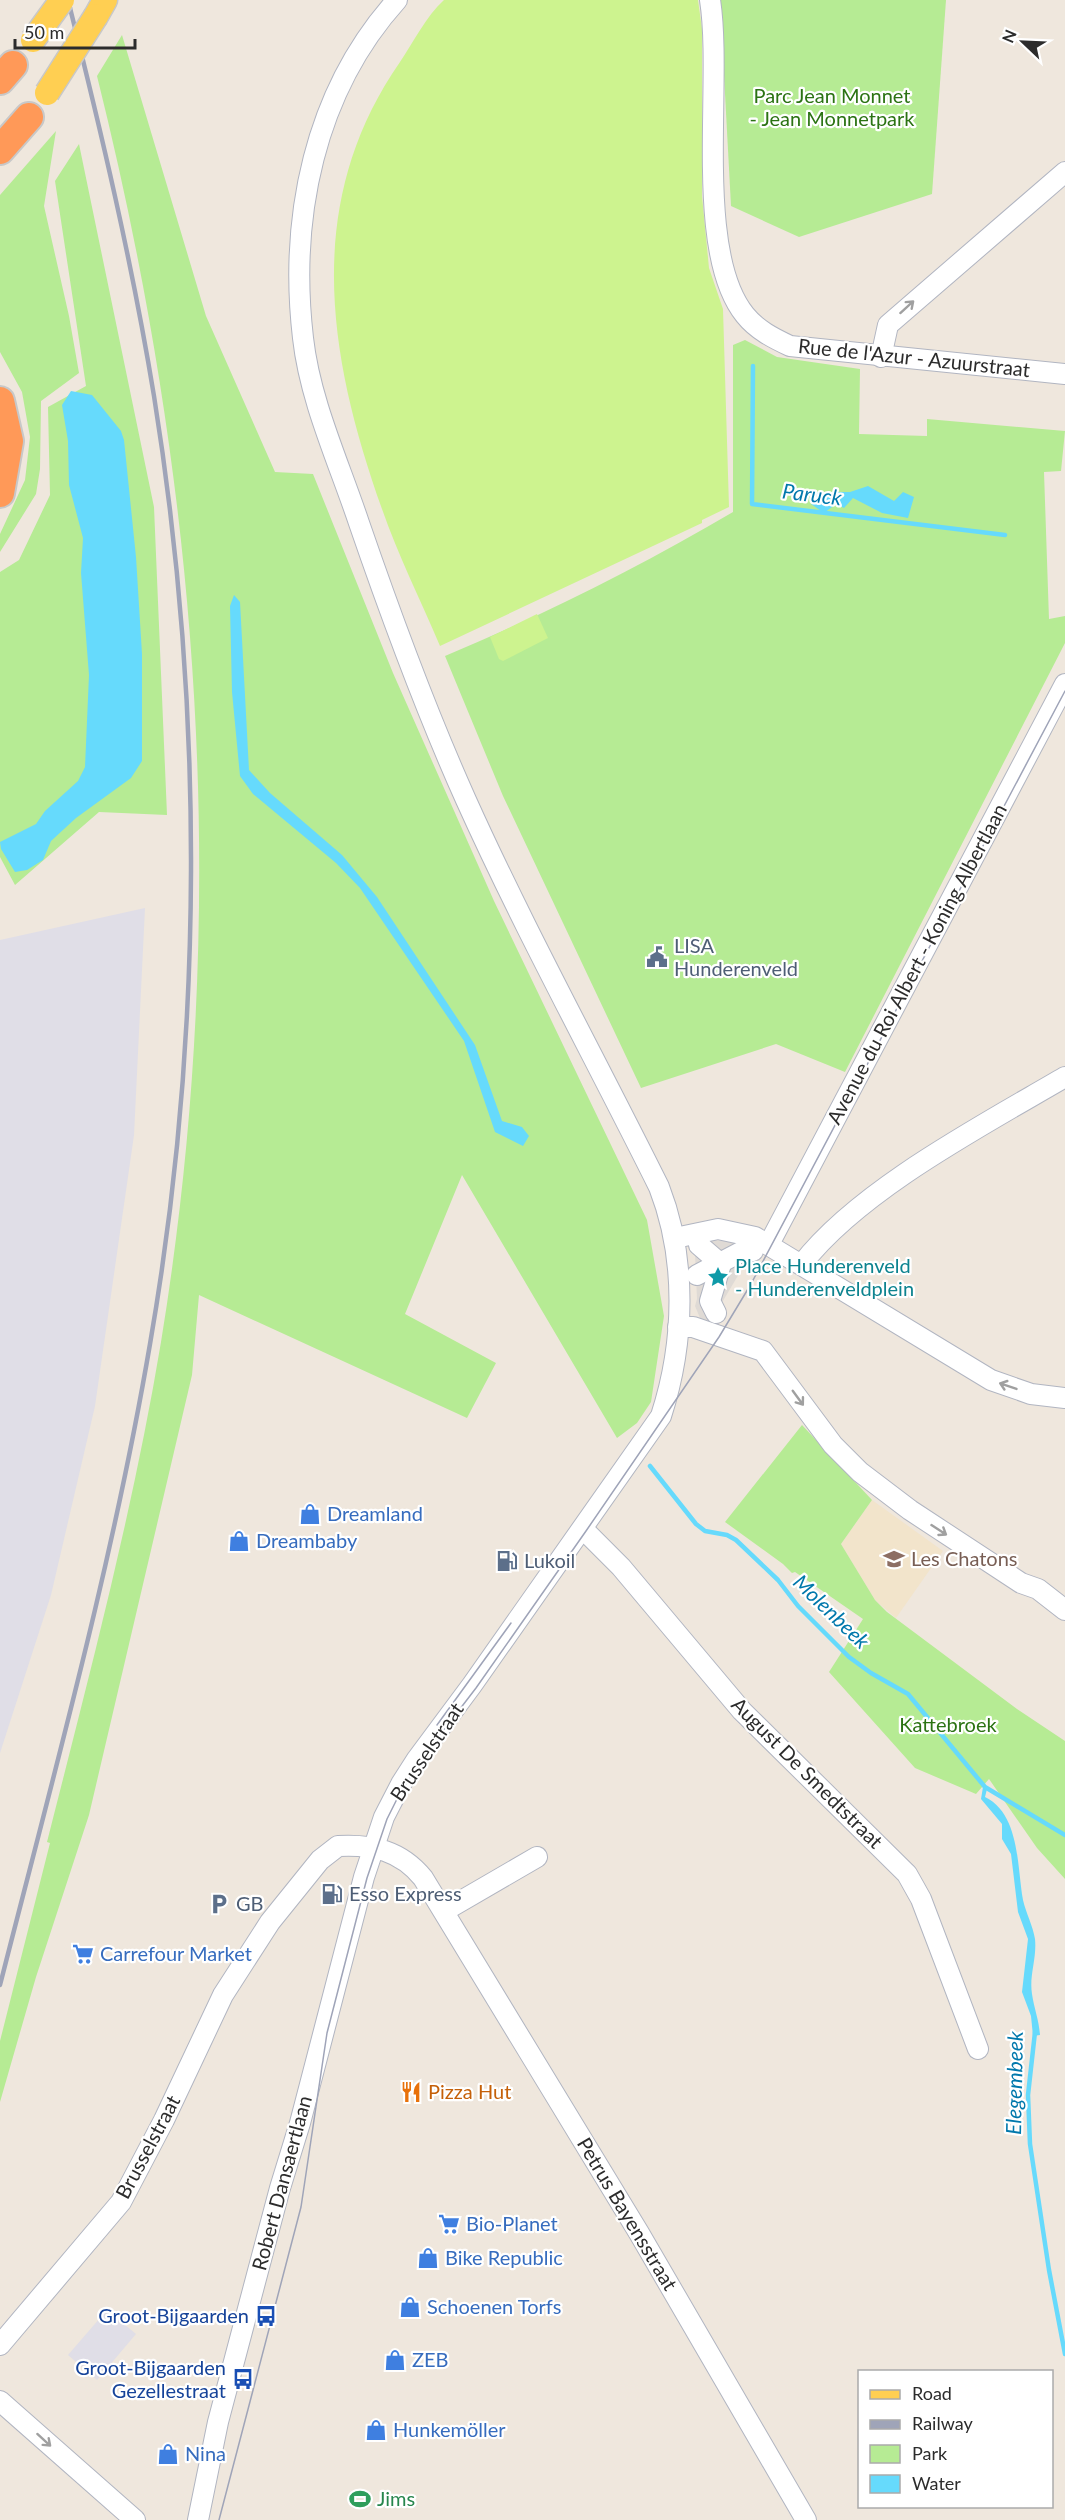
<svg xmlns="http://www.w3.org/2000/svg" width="1065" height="2520" font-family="Lato,sans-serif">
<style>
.industrial{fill:#e0dee7}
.education{fill:#f2e4cb}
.green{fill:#b6eb94}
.pitch{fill:#cdf38f}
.plaza{fill:#dfdad5}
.water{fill:#66dafc}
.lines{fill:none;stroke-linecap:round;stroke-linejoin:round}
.stream{stroke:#66dafc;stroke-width:4.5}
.minor-casing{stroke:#b1b5c1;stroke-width:22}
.major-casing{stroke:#c8c8c8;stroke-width:27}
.highway-casing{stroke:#c8c8c8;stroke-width:32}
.minor{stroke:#fff;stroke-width:20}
.major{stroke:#ffcf52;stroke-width:24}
.highway{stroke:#ff9958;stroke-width:28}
.tram{stroke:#9fa4b8;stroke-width:1.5}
.rail{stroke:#9fa4b8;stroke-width:4.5}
.major-bridge-casing{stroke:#c8c8c8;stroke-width:27;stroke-linecap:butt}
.major-bridge{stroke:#ffcf52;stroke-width:24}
.oneway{stroke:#a0a0a0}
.labels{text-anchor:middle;stroke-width:4.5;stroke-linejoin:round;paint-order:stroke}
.park-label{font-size:20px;fill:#2b7313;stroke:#fff}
.street-label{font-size:20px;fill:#2c2c2c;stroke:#fff}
.service-label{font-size:20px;fill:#4e5e75;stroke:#fff;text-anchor:start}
.culture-label{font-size:20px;fill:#0d838f;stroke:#fff;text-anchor:start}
.shop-label{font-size:20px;fill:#366cbe;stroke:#fff;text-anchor:start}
.education-label{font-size:20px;fill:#785e54;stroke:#fff;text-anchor:start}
.food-label{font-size:20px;fill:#c56008;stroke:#fff;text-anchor:start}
.transit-label{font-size:20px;fill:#164399;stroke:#fff;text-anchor:end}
.leisure-label{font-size:20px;fill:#27864d;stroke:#fff;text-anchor:start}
.water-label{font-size:21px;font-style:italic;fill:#0078ac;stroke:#fff}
</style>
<rect width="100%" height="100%" fill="#efe7dd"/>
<g class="industrial">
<path d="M145,908L134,1135L95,1406L51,1595L0,1753V940Z"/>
<path d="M107,2310L136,2334L97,2380L68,2355Z"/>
</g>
<path class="education" d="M872,1500L943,1551L896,1618L875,1600L841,1544Z"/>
<g class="green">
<path d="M720,0H946L932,194L799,237L731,206Z"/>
<path d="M122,35L206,316L275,472L313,474L393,673L494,901L647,1220L664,1316L651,1402L637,1423L617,1438L462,1175L405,1314L496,1363L467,1418L199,1295L192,1375L89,1815L36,1977L0,2102V2041L50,1843L47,1842C89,1676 133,1511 161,1342C231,913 202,497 97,76Z"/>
<path d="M56,131L44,206L69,316L79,373L41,401L40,469L36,494L0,552V534L25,480L30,437L22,392L0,352V195Z"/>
<path d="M79,144L154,507L167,815L99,812L15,885L0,857V572L19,560L50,495L48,407L86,386L55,181Z"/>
<path d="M745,340L777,357L860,369L859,434L927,436V419L1065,431L1061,471L1044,472L1049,619L1065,616V643L845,1072L776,1044L641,1088L503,796L445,656C544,615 641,566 733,512V345Z"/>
<path d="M802,1425L872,1500L841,1544L875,1600L887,1612L1017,1709L1065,1741V1879L1037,1848L989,1779L976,1794L915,1768L829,1672L863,1619L795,1572L792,1573L783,1564L725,1522Z"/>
</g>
<g class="pitch">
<path d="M444,0H698L702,29V196L709,268L723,309L729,507L702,520V523L440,646C421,601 398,555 382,509C328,357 302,203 400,62C413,43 426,16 444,0Z"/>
<path d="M537,614L548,638L503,661L499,659L490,637Z"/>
</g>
<path class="plaza" d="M708,1240L738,1242L752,1252L711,1321L712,1326L700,1318L695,1306L697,1299L695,1253Z"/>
<g class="water">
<path d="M71,391L92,395L121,431L124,440L136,557L142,654V761L131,778L76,818L51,841L43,860L27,870L15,872L1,849L0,842L36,824L45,811L78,781L85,767L89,675L81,573L83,538L69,485L68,441L62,405Z"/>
<path d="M868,486L894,501L903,492L914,497L908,518L882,513L853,498L844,508L836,504L824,513L811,504L815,492H850Z"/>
<path d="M234,595L240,602L249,770L270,793L342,855L377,897L475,1045L502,1121L522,1127L529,1136L523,1146L495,1132L464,1041L360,888L336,863L253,794L240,776L232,692L230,606Z"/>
<path d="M983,1787L987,1789L985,1797C1020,1814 1017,1867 1023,1900C1026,1913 1033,1926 1035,1939C1037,1958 1029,1976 1032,1994C1034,2008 1039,2020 1040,2035L1033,2036L1031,2016L1022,1992L1028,1939L1018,1912L1011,1854L1002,1839V1824L981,1799Z"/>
</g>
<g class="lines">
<g class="stream">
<path d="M753,366L752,504L1005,535"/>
<path d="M650,1466L696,1524L705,1531L727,1535L736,1540L778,1580L798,1606L849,1657L871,1673L908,1694L985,1787L1065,1835"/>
<path d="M1035,2032L1028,2095L1030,2144L1049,2270L1065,2354"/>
</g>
<defs>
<g id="minor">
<path d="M710,0C723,82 693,251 745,315C757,330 773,338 790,346L1065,374"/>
<path d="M881,357L888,325L1065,172"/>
<path d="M675,1238L718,1229L755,1237L991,1380L1031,1394L1065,1398"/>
<path d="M769,1244L1065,684"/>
<path d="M699,1245L721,1264L710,1301L716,1313"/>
<path d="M802,1264C859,1190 983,1125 1065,1077"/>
<path d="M697,1275L752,1246L753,1251"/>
<path d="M678,1327H693L763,1351L833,1445L860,1472L910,1510L1021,1583L1038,1589L1065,1610"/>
<path d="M583,1529L621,1567L742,1711L907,1874L921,1899L978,2049"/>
<path d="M444,1911L537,1857"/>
<path d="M0,2345L121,2202L164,2120L223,1995L270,1922L320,1860L338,1846C373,1844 401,1851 423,1878L639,2233L806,2520"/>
<path d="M0,2401L135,2520"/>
<path d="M198,2520L218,2422L280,2188L300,2123L364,1877L384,1817L401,1784L417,1759L472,1685L661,1416C685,1342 687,1259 659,1187C595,1058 525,931 466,800C425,709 391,616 359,523C339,463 310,401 303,338C289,218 314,92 397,0"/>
</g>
<path id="major" d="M96,16L105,0"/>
<g id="highway">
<path d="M0,80L13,65"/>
<path d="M0,150L29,117"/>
<path d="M0,401L9,441L0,493"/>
</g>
</defs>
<use href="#minor" class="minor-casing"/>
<use href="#major" class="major-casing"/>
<use href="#highway" class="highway-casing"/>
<use href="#minor" class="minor"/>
<use href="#major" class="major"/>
<use href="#highway" class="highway"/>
<g class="tram">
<path d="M437,1725L511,1623"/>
<path d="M219,2520L301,2207L327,2033L367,1878L387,1819L401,1791L430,1748L476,1688L586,1531L719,1337L751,1284L1065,691"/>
</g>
<path class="rail" d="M0,1985C54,1773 113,1561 150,1344C204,1033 204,708 154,396C132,262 101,131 68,0"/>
<defs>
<g id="major-bridge">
<path d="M33,40L62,0"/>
<path d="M47,93L96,16"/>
</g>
</defs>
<use href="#major-bridge" class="major-bridge-casing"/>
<use href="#major-bridge" class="major-bridge"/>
</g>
<defs><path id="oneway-shaft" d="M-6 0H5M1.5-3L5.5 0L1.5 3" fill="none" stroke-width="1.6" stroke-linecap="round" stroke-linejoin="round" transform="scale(1.5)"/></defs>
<g class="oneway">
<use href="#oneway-shaft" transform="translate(907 307) rotate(-42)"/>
<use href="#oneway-shaft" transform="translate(1008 1386) rotate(-161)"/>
<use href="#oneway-shaft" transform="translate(798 1398) rotate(54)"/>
<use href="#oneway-shaft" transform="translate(939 1530) rotate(33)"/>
<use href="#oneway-shaft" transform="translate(44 2440) rotate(42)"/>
</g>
<defs>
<symbol id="civic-bare" viewBox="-9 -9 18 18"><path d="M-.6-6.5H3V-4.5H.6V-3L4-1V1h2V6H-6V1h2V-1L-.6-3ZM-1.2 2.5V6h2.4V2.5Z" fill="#5c6f8a" stroke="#fff" stroke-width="2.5" paint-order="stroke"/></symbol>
<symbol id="sight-bare" viewBox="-9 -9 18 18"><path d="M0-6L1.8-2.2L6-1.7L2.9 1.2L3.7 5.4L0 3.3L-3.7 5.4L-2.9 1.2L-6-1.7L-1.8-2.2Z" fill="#0f9aa8" stroke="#fff" stroke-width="2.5" paint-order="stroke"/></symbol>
<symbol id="shop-bare" viewBox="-9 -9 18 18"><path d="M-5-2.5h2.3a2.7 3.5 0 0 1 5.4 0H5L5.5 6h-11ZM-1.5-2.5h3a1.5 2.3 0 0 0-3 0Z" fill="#3f7fe0" stroke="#fff" stroke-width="2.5" paint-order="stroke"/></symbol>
<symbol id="school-bare" viewBox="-9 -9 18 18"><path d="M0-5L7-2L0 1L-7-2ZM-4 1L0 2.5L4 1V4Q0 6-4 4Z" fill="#8d6e63" stroke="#fff" stroke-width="2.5" paint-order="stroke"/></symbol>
<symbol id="fuel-bare" viewBox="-9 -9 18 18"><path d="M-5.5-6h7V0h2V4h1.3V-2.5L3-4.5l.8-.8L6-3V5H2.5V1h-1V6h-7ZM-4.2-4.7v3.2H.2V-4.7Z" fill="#5c6f8a" stroke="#fff" stroke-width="2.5" paint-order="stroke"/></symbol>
<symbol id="parking-bare" viewBox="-9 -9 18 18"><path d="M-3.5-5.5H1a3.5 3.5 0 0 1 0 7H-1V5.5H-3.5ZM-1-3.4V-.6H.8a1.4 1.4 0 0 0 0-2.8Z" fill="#5c6f8a" stroke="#fff" stroke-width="2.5" paint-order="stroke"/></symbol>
<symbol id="supermarket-bare" viewBox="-9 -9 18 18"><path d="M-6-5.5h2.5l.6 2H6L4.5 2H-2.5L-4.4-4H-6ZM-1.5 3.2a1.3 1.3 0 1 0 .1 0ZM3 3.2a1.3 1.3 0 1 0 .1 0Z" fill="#3f7fe0" stroke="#fff" stroke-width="2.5" paint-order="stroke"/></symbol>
<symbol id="restaurant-bare" viewBox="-9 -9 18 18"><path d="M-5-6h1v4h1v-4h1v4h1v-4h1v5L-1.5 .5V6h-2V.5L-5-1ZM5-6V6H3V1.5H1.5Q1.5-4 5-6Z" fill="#e8710a" stroke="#fff" stroke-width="2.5" paint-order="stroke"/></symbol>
<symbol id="bus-bare" viewBox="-9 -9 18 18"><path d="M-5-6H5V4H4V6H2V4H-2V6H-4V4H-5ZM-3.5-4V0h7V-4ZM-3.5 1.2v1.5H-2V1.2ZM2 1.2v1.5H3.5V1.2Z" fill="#1a4fb4" stroke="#fff" stroke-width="2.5" paint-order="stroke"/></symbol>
<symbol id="stadium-bare" viewBox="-9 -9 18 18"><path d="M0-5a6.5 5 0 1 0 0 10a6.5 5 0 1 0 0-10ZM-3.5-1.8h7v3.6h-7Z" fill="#2e9e5b" stroke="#fff" stroke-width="2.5" paint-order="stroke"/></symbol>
</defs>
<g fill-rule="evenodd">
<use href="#civic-bare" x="642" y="942" width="30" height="30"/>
<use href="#sight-bare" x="703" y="1262" width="30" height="30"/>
<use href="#shop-bare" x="295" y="1499" width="30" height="30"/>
<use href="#shop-bare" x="224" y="1526" width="30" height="30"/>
<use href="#school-bare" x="879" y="1544" width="30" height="30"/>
<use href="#fuel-bare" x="492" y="1546" width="30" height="30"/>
<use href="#fuel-bare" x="317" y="1879" width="30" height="30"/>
<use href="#parking-bare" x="204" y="1889" width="30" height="30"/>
<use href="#supermarket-bare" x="68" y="1939" width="30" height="30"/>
<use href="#restaurant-bare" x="396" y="2077" width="30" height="30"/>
<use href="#supermarket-bare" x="434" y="2209" width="30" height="30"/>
<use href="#shop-bare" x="413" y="2243" width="30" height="30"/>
<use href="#shop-bare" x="395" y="2292" width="30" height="30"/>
<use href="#bus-bare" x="251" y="2301" width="30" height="30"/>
<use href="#shop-bare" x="380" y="2345" width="30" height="30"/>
<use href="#bus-bare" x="228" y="2364" width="30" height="30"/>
<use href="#shop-bare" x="361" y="2415" width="30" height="30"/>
<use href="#shop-bare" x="153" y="2439" width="30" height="30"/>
<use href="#stadium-bare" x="345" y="2484" width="30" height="30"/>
</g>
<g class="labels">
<g class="park-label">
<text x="832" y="103">Parc Jean Monnet<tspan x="832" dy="23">- Jean Monnetpark</tspan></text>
<text x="948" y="1732">Kattebroek</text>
</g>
<g class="street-label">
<text transform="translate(914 358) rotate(6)" y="7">Rue de l'Azur - Azuurstraat</text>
<text transform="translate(917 964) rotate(-62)" y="7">Avenue du Roi Albert - Koning Albertlaan</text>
<text transform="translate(427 1752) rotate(-56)" y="7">Brusselstraat</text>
<text transform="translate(807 1773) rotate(45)" y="7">August De Smedtstraat</text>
<text transform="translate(148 2147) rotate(-62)" y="7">Brusselstraat</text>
<text transform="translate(282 2183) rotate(-75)" y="7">Robert Dansaertlaan</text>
<text transform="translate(627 2214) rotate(59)" y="7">Petrus Bayensstraat</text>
</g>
<g class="service-label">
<text x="674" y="953">LISA<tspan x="674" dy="23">Hunderenveld</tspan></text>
<text x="524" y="1568">Lukoil</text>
<text x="349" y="1901">Esso Express</text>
<text x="236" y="1911">GB</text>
</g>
<g class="culture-label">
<text x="735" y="1273">Place Hunderenveld<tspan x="735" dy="23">- Hunderenveldplein</tspan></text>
</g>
<g class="shop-label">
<text x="327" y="1521">Dreamland</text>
<text x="256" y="1548">Dreambaby</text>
<text x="100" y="1961">Carrefour Market</text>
<text x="466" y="2231">Bio-Planet</text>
<text x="445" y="2265">Bike Republic</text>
<text x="427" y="2314">Schoenen Torfs</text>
<text x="412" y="2367">ZEB</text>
<text x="393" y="2437">Hunkemöller</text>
<text x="185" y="2461">Nina</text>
</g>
<g class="education-label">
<text x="911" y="1566">Les Chatons</text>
</g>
<g class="food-label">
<text x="428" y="2099">Pizza Hut</text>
</g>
<g class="transit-label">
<text x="249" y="2323">Groot-Bijgaarden</text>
<text x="226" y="2375">Groot-Bijgaarden<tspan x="226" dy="23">Gezellestraat</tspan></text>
</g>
<g class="leisure-label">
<text x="377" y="2506">Jims</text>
</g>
<g class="water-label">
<text transform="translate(812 495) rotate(7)" y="7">Paruck</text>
<text transform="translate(831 1612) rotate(44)" y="7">Molenbeek</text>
<text transform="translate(1015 2083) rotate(-89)" y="7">Elegembeek</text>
</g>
</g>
<rect x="858" y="2370" width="195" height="138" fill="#ffffff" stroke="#ababab" stroke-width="1.5"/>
<rect x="870" y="2390" width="30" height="9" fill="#ffcf52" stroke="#ababab" stroke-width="1.5"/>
<text x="912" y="2400" font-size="18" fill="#2c2c2c">Road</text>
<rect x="870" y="2420" width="30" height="9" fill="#9fa4b8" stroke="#ababab" stroke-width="1.5"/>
<text x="912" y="2430" font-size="18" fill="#2c2c2c">Railway</text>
<rect x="870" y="2445" width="30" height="18" fill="#b6eb94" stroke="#ababab" stroke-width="1.5"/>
<text x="912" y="2460" font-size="18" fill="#2c2c2c">Park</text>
<rect x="870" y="2475" width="30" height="18" fill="#66dafc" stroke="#ababab" stroke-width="1.5"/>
<text x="912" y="2490" font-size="18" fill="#2c2c2c">Water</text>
<g transform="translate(1023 42) rotate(293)" stroke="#ffffff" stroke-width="4.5" paint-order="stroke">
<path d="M0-4.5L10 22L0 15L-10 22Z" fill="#2c2c2c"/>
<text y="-9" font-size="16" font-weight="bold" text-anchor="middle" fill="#2c2c2c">N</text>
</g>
<path d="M15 39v9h120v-9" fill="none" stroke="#2c2c2c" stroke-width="3"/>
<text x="24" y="39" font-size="18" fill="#2c2c2c" stroke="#ffffff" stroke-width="4.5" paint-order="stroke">50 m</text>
</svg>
